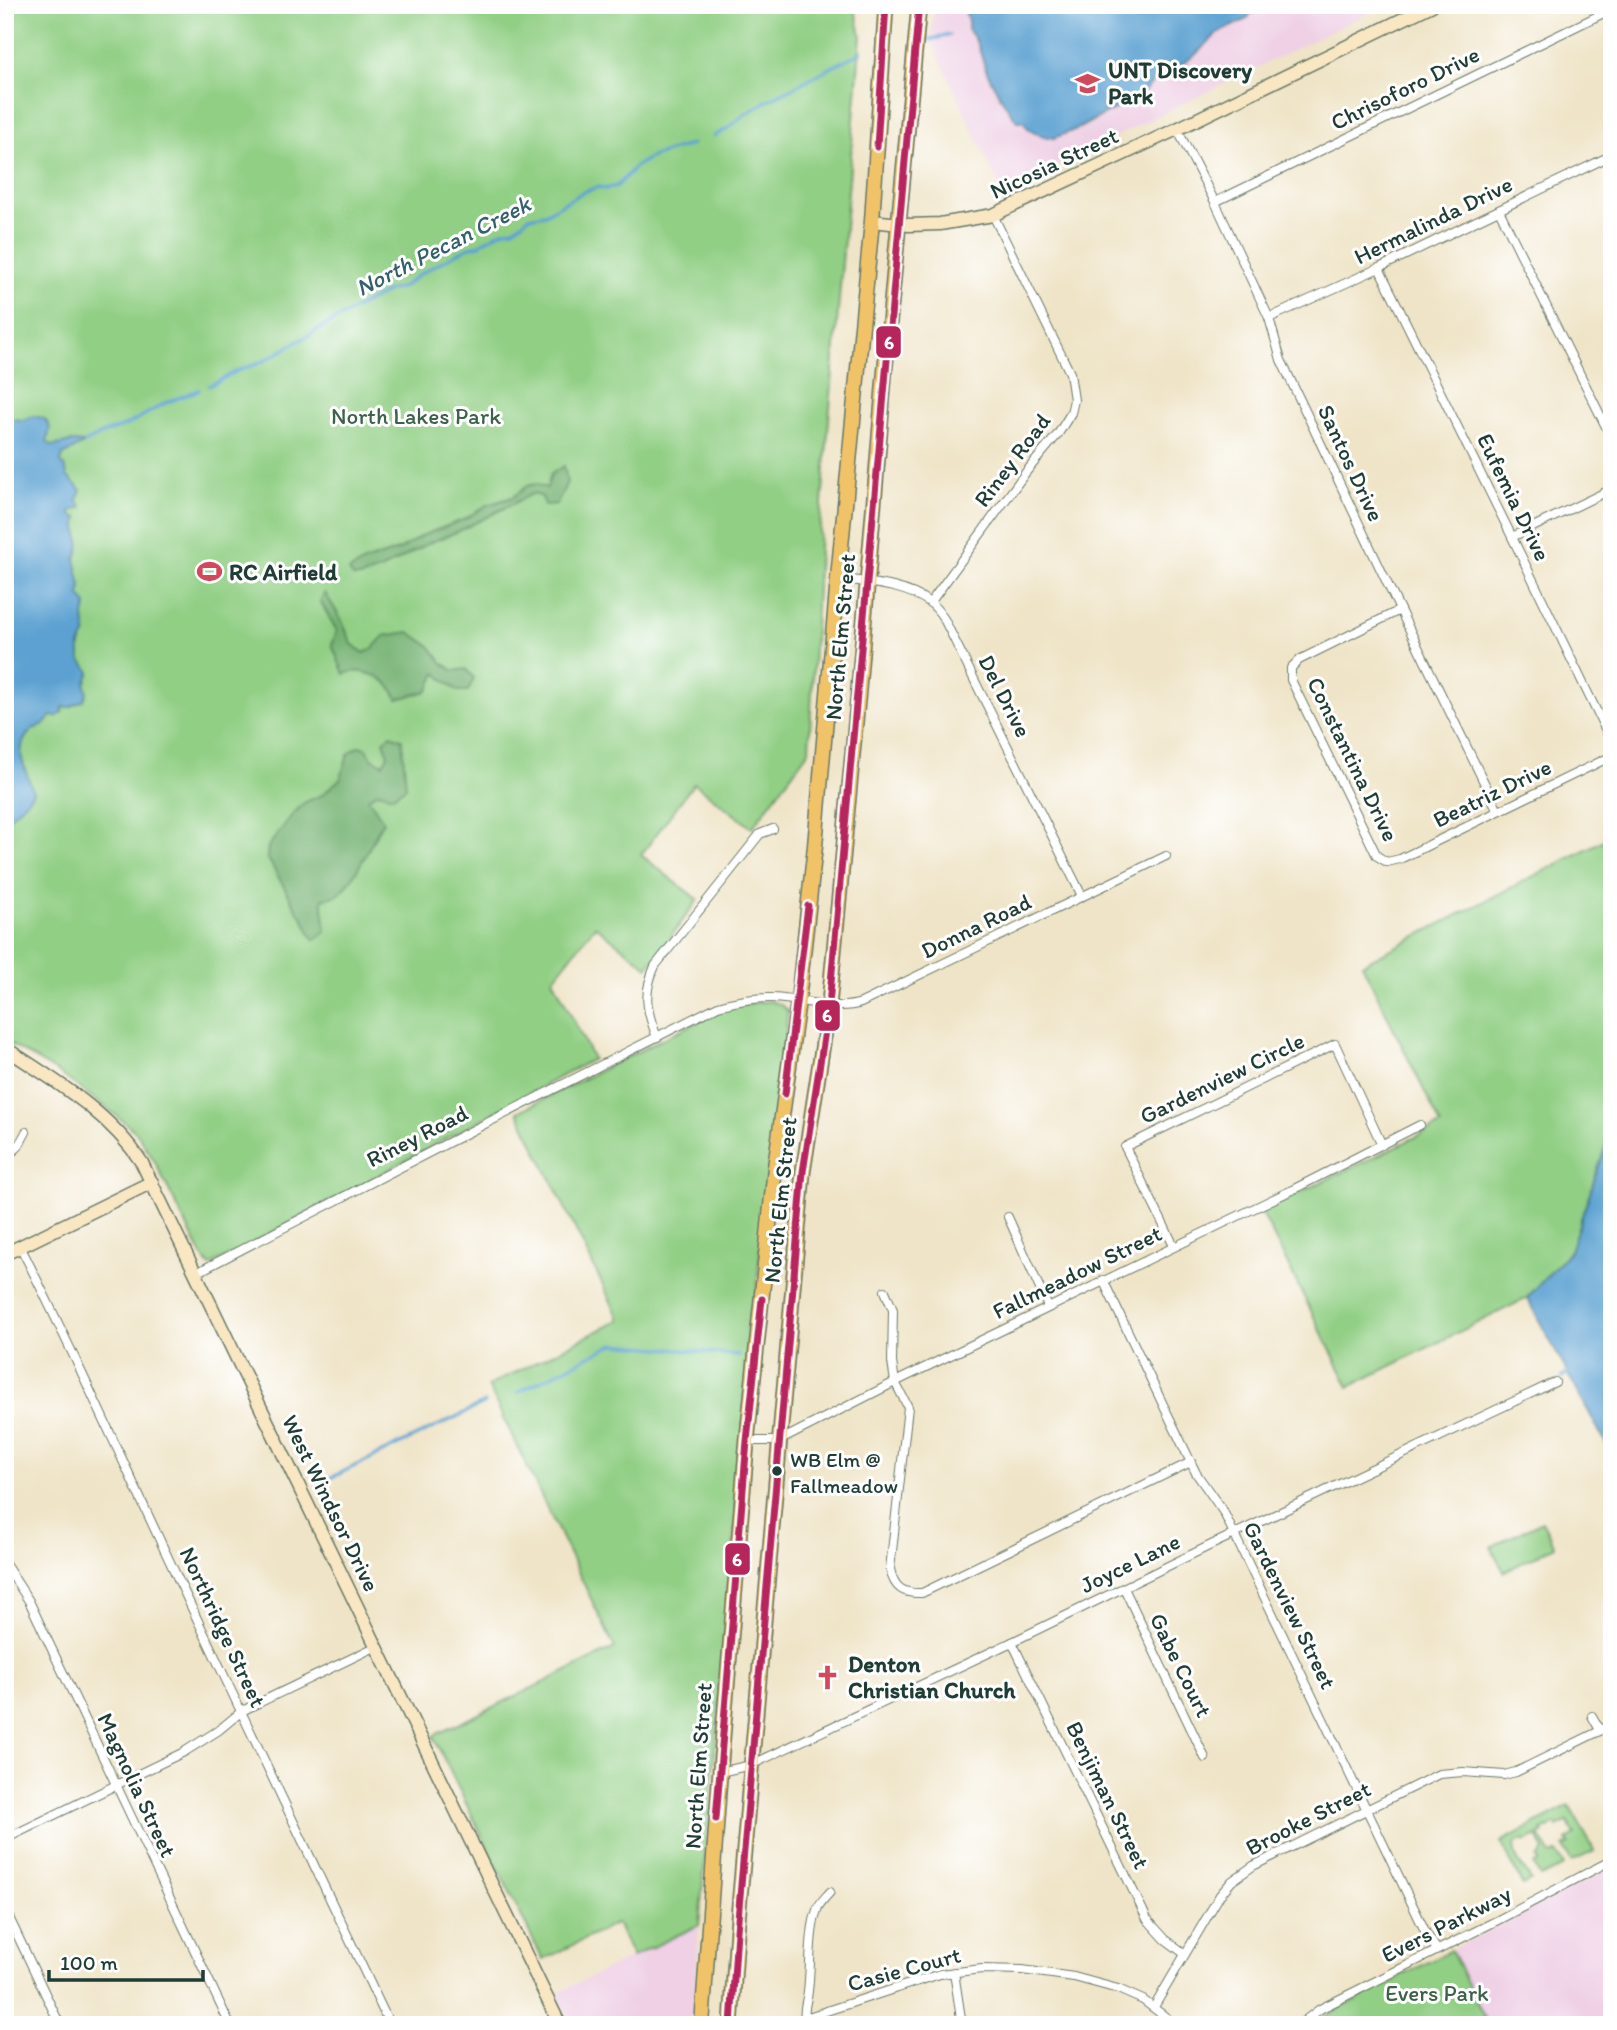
<svg xmlns="http://www.w3.org/2000/svg" width="1617" height="2030" font-family="Itim,sans-serif">
<style>
.built{fill:#efd0e5}
.green{fill:#91cf84;stroke:#58865c;stroke-width:2}
.forest{fill:#74b272;stroke:#4a7853;stroke-width:2}
.water{fill:#5ba1d1;stroke:#3d6f82;stroke-width:2}
.lines{fill:none;stroke-linecap:round;stroke-linejoin:round}
.stream{stroke:#5ba1d1;stroke-width:3.5}
.street-casing{stroke:#687767;stroke-width:10}
.secondary-casing{stroke:#687767;stroke-width:15}
.primary-casing{stroke:#687767;stroke-width:17}
.street{stroke:#fff;stroke-width:8}
.secondary{stroke:#f9e7c3;stroke-width:12}
.primary{stroke:#f1c369;stroke-width:14}
.bus-1-casing{stroke:#fff;stroke-width:12}
.bus-1{stroke:#b6265b;stroke-width:7}
.bus-dot{fill:#1f3d34;stroke:#fff;stroke-width:2.5}
.labels{text-anchor:middle;stroke-width:6;stroke-linejoin:round;paint-order:stroke}
.bus-label{font-size:21px;fill:#1f3d34;stroke:#fff;text-anchor:start}
.poi-label{font-size:23px;font-weight:bold;fill:#1f3d34;stroke:#fff;text-anchor:start}
.street-label{font-size:23px;fill:#1f3d34;stroke:#fff}
.park-label{font-size:23px;fill:#3c6248;stroke:#fff}
.water-label{font-size:24px;font-style:italic;fill:#34606b;stroke:#fff}
.line-badge{stroke:#fff;stroke-width:2.5}
.badge-label{font-size:19px;text-anchor:middle;font-weight:bold;fill:#fff}
</style>
<rect width="100%" height="100%" fill="#fff"/>
<filter id="ink" filterUnits="userSpaceOnUse"><feTurbulence type="fractalNoise" baseFrequency=".0143" numOctaves="2"/><feDisplacementMap in="SourceGraphic" scale="14" xChannelSelector="R" yChannelSelector="G"/><feConvolveMatrix kernelMatrix="1 2 1 2 8 2 1 2 1" color-interpolation-filters="sRGB"/></filter>
<filter id="wash" filterUnits="userSpaceOnUse"><feTurbulence type="fractalNoise" baseFrequency=".00686" numOctaves="4" result="noise"/><feDisplacementMap in="SourceGraphic" scale="28" xChannelSelector="R" yChannelSelector="G"/><feGaussianBlur stdDeviation="1.57" result="paint"/><feColorMatrix in="noise" values="0 0 0 0 0 0 0 0 0 0 0 0 0 0 0 0 0 1.4 0 .05"/><feComposite in="paint" operator="in"/></filter>
<g filter="url(#wash)">
<rect width="100%" height="100%" fill="#efe4c7"/>
<g class="built">
<path d="M934,5H1385L1002,192L931,40Z"/>
<path d="M1612,1867V2025H1488L1451,1950Z"/>
<path d="M699,1925L693,2025H573L555,1994Z"/>
</g>
<g class="green">
<path d="M5,5H854L861,35L820,527L809,751L752,828L694,783L641,855L698,900L648,967L595,926L553,979L593,1059L210,1266L201,1254L155,1162L137,1133L112,1112L59,1073L5,1041Z"/>
<path d="M1612,836V1128L1570,1251L1527,1298L1349,1387L1261,1211L1441,1125L1362,964Z"/>
<path d="M771,1001L781,1005L788,1011L761,1241L699,1925L632,1957L617,1923L543,1960L433,1736L615,1648L488,1386L620,1320L518,1112L712,1014L735,1005Z"/>
<path d="M1542,1521L1555,1546L1504,1572L1491,1547Z"/>
<path d="M1569,1806L1595,1851L1571,1862L1564,1847L1569,1844L1567,1840L1575,1835L1567,1821L1558,1827L1556,1824L1548,1829L1547,1827L1542,1830L1543,1833L1539,1835L1551,1855L1557,1853L1564,1866L1540,1877L1534,1865L1539,1862L1537,1858L1544,1851L1537,1836L1525,1842L1523,1840L1515,1843C1511,1857 1525,1869 1531,1881L1523,1886L1501,1842Z"/>
<path d="M1451,1950L1488,2025H1309L1310,2024Z"/>
</g>
<g class="forest">
<path d="M564,466L567,482L557,504L545,505L542,497L534,493L459,531L429,543L382,569L361,577H353L349,571L364,562L401,549L421,536L465,519L487,505L513,497L527,486L535,484L547,488L551,474Z"/>
<path d="M325,593L341,619L352,644L364,653L372,649L384,636L409,632L430,646L443,663L454,671L466,669L474,678L468,691H458L436,673L428,691L398,699C395,694 392,688 388,684C377,674 357,668 344,674L332,645L337,631L320,601Z"/>
<path d="M391,735L402,739L406,787L393,796L378,792L368,798L383,821C374,837 353,884 339,894C335,897 327,897 322,899L326,931L314,940C307,931 307,920 299,913L267,857L268,847L293,814L305,802L322,795L341,778L348,754L359,746L366,748L372,758L383,764L388,755L384,740Z"/>
</g>
<g class="water">
<path d="M964,5H1124L1136,14L1139,12L1142,5H1244L1245,10L1259,9L1251,13L1247,19L1218,33L1196,54L1164,77L1154,80L1142,94L1079,128L1054,138L1042,136L1028,128L1023,121H1017C1006,106 996,91 988,74C981,60 980,41 968,30V21Z"/>
<path d="M35,416L45,419L50,428L47,442L53,446L71,442L85,443L63,455L61,462L66,469L67,476L81,490L77,500L82,507L71,511V515L78,518C73,534 86,541 75,559L81,585L80,596L87,604L84,616L86,633L80,645V659L90,672L85,684L87,692L84,700L70,707H63L62,713L56,717L51,716C44,728 36,725 29,733C12,752 28,772 33,792C26,805 13,811 5,823V418L22,420Z"/>
<path d="M1612,1128V1455L1527,1298L1570,1251Z"/>
</g>
<g class="lines">
<g class="stream">
<path d="M928,40L950,35"/>
<path d="M714,136L727,129L744,115L765,102L861,52"/>
<path d="M209,386L237,371L262,362L367,302L391,290L403,287L420,274L441,262L470,247L480,245L483,242L504,230L514,229L529,217L545,214L583,192L598,187L605,189L617,186L635,167L651,157L692,144"/>
<path d="M85,443L102,434L127,425L165,403L199,390"/>
<path d="M1562,1377L1572,1371"/>
<path d="M518,1392L614,1344L738,1355"/>
<path d="M320,1483L485,1403"/>
</g>
</g>
</g>
<g filter="url(#ink)">
<g class="lines">
<defs>
<g id="street">
<path d="M1177,129L1215,202L1269,318L1281,360L1400,610L1498,811"/>
<path d="M1215,202L1612,9"/>
<path d="M1499,210L1612,439"/>
<path d="M1379,268L1512,537L1612,743"/>
<path d="M1269,318L1379,268L1612,155"/>
<path d="M1512,537L1612,489"/>
<path d="M838,578C868,583 903,584 929,602C935,606 940,613 944,619L1082,896"/>
<path d="M930,603L1026,472L1058,434L1071,413L1074,400L1070,373L993,215"/>
<path d="M1400,610L1299,660L1291,668V680L1377,856L1387,862L1400,859L1612,756"/>
<path d="M657,1037C646,1010 643,993 655,966L760,834L773,829"/>
<path d="M5,1158L18,1147L26,1132"/>
<path d="M1008,1217L1048,1307"/>
<path d="M20,1246C76,1356 126,1469 179,1581C250,1729 319,1877 390,2025"/>
<path d="M1174,1246L1125,1147L1335,1044L1382,1145"/>
<path d="M196,1273L465,1134L718,1006C740,1000 761,996 784,999C810,1001 836,1011 861,1003L1166,856"/>
<path d="M1103,1280L1196,1473L1224,1513L1426,1933L1437,1950"/>
<path d="M885,1291L893,1310L892,1362L895,1382L908,1407L890,1569C894,1588 903,1594 922,1593L1191,1462"/>
<path d="M747,1441H779L895,1382L1294,1189L1420,1125"/>
<path d="M5,1564L29,1601L230,2025"/>
<path d="M1124,1588L1205,1758"/>
<path d="M1012,1642L1147,1919L1165,1939L1185,1954"/>
<path d="M1592,1716L1600,1730"/>
<path d="M720,1772L751,1765L1012,1642L1209,1546L1555,1382"/>
<path d="M5,1839L184,1752L219,1730L242,1711L377,1646"/>
<path d="M830,1892C825,1898 819,1903 817,1910C809,1931 811,1968 808,1991C807,2001 803,2009 805,2018L940,1974L982,1969L1022,1970L1074,1977L1118,1989L1143,2000L1176,2025"/>
<path d="M5,1909L60,2025"/>
<path d="M954,1972L962,2025"/>
<path d="M1154,2007L1220,1895L1232,1881L1253,1866L1439,1774L1463,1772L1504,1775L1516,1772L1612,1725"/>
<path d="M1299,2025L1320,2009L1498,1920L1612,1860"/>
</g>
<g id="secondary">
<path d="M872,221L909,225L940,224L993,215L1177,129L1432,5"/>
<path d="M5,1048C55,1081 109,1112 142,1163L560,2025"/>
<path d="M5,1254L152,1182"/>
</g>
<g id="primary">
<path d="M702,2025L720,1772L747,1441L775,1167L798,1001L815,846L838,578L872,221L886,5"/>
<path d="M731,2025L737,1931L803,1172L829,1005L858,696L884,381L919,5"/>
</g>
</defs>
<use href="#street" class="street-casing"/>
<use href="#secondary" class="secondary-casing"/>
<use href="#primary" class="primary-casing"/>
<use href="#street" class="street"/>
<use href="#secondary" class="secondary"/>
<use href="#primary" class="primary"/>
<defs>
<g id="bus-1">
<path d="M877,147L886,5"/>
<path d="M785,1094L808,906"/>
<path d="M716,1819L747,1441L762,1299"/>
<path d="M731,2025L737,1931L803,1172L829,1005L919,5"/>
</g>
</defs>
<use href="#bus-1" class="bus-1-casing"/>
<use href="#bus-1" class="bus-1"/>
</g>
</g>
<defs>
<symbol id="university-bare" viewBox="-9 -9 18 18"><path d="M0-5L7-2L0 1L-7-2ZM-4 1L0 2.5L4 1V4Q0 6-4 4Z" fill="#d1495b" stroke="#fff" stroke-width="2.5" paint-order="stroke"/></symbol>
<symbol id="stadium-bare" viewBox="-9 -9 18 18"><path d="M0-5a6.5 5 0 1 0 0 10a6.5 5 0 1 0 0-10ZM-3.5-1.8h7v3.6h-7Z" fill="#d1495b" stroke="#fff" stroke-width="2.5" paint-order="stroke"/></symbol>
<symbol id="church-bare" viewBox="-9 -9 18 18"><path d="M-1.2-6h2.4v3.5h3.3v2.4h-3.3V6h-2.4V-.1h-3.3v-2.4h3.3Z" fill="#d1495b" stroke="#fff" stroke-width="2.5" paint-order="stroke"/></symbol>
</defs>
<g fill-rule="evenodd">
<use href="#university-bare" x="1070" y="66" width="35" height="35"/>
<use href="#stadium-bare" x="192" y="554" width="35" height="35"/>
<use href="#church-bare" x="810" y="1660" width="35" height="35"/>
</g>
<circle class="bus-dot" cx="777" cy="1471" r="6"/>
<g class="labels">
<g class="bus-label">
<text x="790" y="1467">WB Elm @<tspan x="790" dy="26">Fallmeadow</tspan></text>
</g>
<g class="poi-label">
<text x="1108" y="78">UNT Discovery<tspan x="1108" dy="26">Park</tspan></text>
<text x="229" y="580">RC Airfield</text>
<text x="848" y="1672">Denton<tspan x="848" dy="26">Christian Church</tspan></text>
</g>
<g class="street-label">
<text transform="translate(1405 88) rotate(-26)" y="8">Chrisoforo Drive</text>
<text transform="translate(1054 163) rotate(-25)" y="8">Nicosia Street</text>
<text transform="translate(1433 220) rotate(-26)" y="8">Hermalinda Drive</text>
<text transform="translate(1012 460) rotate(-53)" y="8">Riney Road</text>
<text transform="translate(1351 463) rotate(65)" y="8">Santos Drive</text>
<text transform="translate(1514 497) rotate(64)" y="8">Eufemia Drive</text>
<text transform="translate(840 637) rotate(-85)" y="8">North Elm Street</text>
<text transform="translate(1005 696) rotate(63)" y="8">Del Drive</text>
<text transform="translate(1353 759) rotate(64)" y="8">Constantina Drive</text>
<text transform="translate(1492 793) rotate(-26)" y="8">Beatriz Drive</text>
<text transform="translate(976 926) rotate(-26)" y="8">Donna Road</text>
<text transform="translate(1222 1078) rotate(-26)" y="8">Gardenview Circle</text>
<text transform="translate(417 1136) rotate(-27)" y="8">Riney Road</text>
<text transform="translate(780 1200) rotate(-84)" y="8">North Elm Street</text>
<text transform="translate(1077 1272) rotate(-26)" y="8">Fallmeadow Street</text>
<text transform="translate(331 1503) rotate(64)" y="8">West Windsor Drive</text>
<text transform="translate(1130 1563) rotate(-26)" y="8">Joyce Lane</text>
<text transform="translate(1290 1605) rotate(64)" y="8">Gardenview Street</text>
<text transform="translate(223 1627) rotate(65)" y="8">Northridge Street</text>
<text transform="translate(1181 1665) rotate(64)" y="8">Gabe Court</text>
<text transform="translate(698 1766) rotate(-86)" y="8">North Elm Street</text>
<text transform="translate(137 1785) rotate(65)" y="8">Magnolia Street</text>
<text transform="translate(1108 1795) rotate(64)" y="8">Benjiman Street</text>
<text transform="translate(1308 1818) rotate(-27)" y="8">Brooke Street</text>
<text transform="translate(1446 1924) rotate(-27)" y="8">Evers Parkway</text>
<text transform="translate(904 1969) rotate(-15)" y="8">Casie Court</text>
</g>
<g class="park-label">
<text x="416" y="424">North Lakes Park</text>
<text x="1437" y="2001">Evers Park</text>
</g>
<g class="water-label">
<text transform="translate(443 246) rotate(-27)" y="8">North Pecan Creek</text>
</g>
</g>
<g class="line-badge">
<rect x="875" y="325" width="27" height="34" rx="7" fill="#b6265b"/>
<rect x="814" y="999" width="27" height="33" rx="7" fill="#b6265b"/>
<rect x="724" y="1542" width="27" height="34" rx="7" fill="#b6265b"/>
</g>
<g class="badge-label">
<text x="889" y="349">6</text>
<text x="827" y="1022">6</text>
<text x="737" y="1566">6</text>
</g>
<rect width="1617" height="2030" fill="none" stroke="#fff" stroke-width="28"/>
<path d="M49 1970v10h154v-10" fill="none" stroke="#1f3d34" stroke-width="3.5"/>
<text x="60" y="1970" font-size="21" fill="#1f3d34" stroke="#ffffff" stroke-width="5" paint-order="stroke">100 m</text>
</svg>
